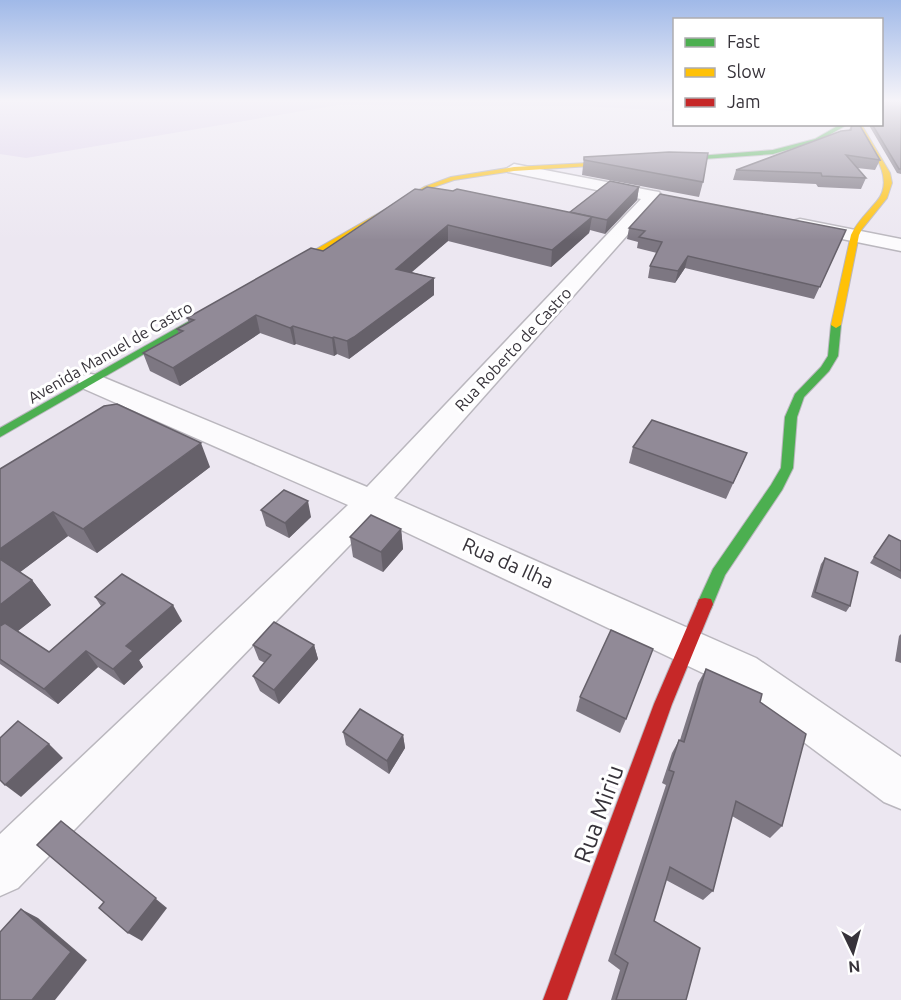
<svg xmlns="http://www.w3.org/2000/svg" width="901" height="1000" font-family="Ubuntu,sans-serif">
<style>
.green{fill:#dfd4ec}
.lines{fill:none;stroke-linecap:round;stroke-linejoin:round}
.street-casing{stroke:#bab7be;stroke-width:3}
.fast-casing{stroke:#bab7be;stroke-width:2}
.slow-casing{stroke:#bab7be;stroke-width:2}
.jam-casing{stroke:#bab7be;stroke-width:2}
.street{fill:#fcfbfd;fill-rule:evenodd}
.fast{fill:#4caf50;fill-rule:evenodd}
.slow{fill:#ffc107;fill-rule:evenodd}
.jam{fill:#c62828;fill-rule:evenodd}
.wall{fill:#7d7782}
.shaded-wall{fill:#66616a}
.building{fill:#918a97;stroke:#66616a;stroke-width:1.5}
.labels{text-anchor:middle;stroke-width:6;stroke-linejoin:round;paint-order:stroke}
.far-street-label{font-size:16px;fill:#37333a;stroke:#fff}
.street-label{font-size:20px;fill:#37333a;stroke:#fff}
.near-street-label{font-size:24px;fill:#37333a;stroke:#fff}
</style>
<rect width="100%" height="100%" fill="#ece7f1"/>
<path class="green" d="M0,100H674V111L582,106L338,105L26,158L0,154Z"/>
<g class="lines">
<defs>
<g id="street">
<path d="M514,164L653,191L659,192L662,196L394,498L756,658L901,757V809L884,802L726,684L376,518L18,888L0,896V834L348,505L82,388L78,382L82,376L91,374L100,376L367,487L641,199L508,172L506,169Z"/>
<path d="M800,219L901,239V251L793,229L791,225L793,221Z"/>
</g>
<g id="fast">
<path d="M841,124H848L819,141L773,154L588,167L585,165L773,150L815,139Z"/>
<path d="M214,307L222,309L0,437V428Z"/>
<path d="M836,322L841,325L838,356L829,371L804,397L797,417L793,468L782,490L725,575L711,609L705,610L699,609L697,604L713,569L771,485L781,468L785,417L795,394L821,367L828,356L831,325Z"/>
</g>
<g id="slow">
<path d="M856,124H861L890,173L892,183L887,198L862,229L859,235L841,325L836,328L831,325L851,235C857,222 868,212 877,201C897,177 868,146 856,124Z"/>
<path d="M588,163L590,166L514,171L454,180L428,189L282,275L275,273L424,187L451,177L514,167Z"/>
</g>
<path id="jam" d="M705,598L711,599L713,604L672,704L567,1000H543L654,704L697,604L699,599Z"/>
</defs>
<use href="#street" class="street-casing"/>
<use href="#fast" class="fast-casing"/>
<use href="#slow" class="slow-casing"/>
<use href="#jam" class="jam-casing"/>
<use href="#street" class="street"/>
<use href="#fast" class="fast"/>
<use href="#slow" class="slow"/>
<use href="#jam" class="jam"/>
</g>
<g class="wall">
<path d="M901,100V174L897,173L870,127V124H882Z"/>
<path d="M852,124L880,160L875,170L857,168L866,178L861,189L818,187L816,184L733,180L736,170L849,130Z"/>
<path d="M584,157L703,182L699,197L582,175Z"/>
<path d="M639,187L637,200L605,234L590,230L589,233L551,267L448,241L411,272L434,278V295L349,359L337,354L334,356L296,344L294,345L260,333L180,386L150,371L143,353L179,334L177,329L189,323L187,318L323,251L415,189L570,213V212Z"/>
<path d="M629,228L846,230L814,299L685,268L675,283L648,278L650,266L657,253L637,248L638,242L627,239Z"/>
<path d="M633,447L747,453L726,499L629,463Z"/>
<path d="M210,467L97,553L68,536L20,572L32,580L51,605L18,631L49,652L101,606L95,597L182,621L139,660L143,667L124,685L98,667L58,704L0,664V469Z"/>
<path d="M261,510L311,517L289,538L266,526Z"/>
<path d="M401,529L403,549L383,572L353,557L350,537Z"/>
<path d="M889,535L901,541V579L870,563Z"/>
<path d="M825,558L850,606L846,612L811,597L821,564Z"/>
<path d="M901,634V663L895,661L899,636Z"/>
<path d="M253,645H314L318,659L279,704L260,691L253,676L265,663L259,660Z"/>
<path d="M706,669L760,702L782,826L770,838L732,816L713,891L703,900L666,880L654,921L686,1000H611L620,970L608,961L666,785L662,783L672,753L679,740H680L698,683Z"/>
<path d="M580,697L626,719L620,733L576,711Z"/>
<path d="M343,732L403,735L405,748L389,774L346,745Z"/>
</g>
<g class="shaded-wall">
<path d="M639,187L637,200L605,234L607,220Z"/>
<path d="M592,217L589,233L551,267L552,250Z"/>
<path d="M448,225V241L397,285L396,269Z"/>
<path d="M688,256L685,268L675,283L678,271Z"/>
<path d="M434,278V295L349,359L347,341Z"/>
<path d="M256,315L260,333L180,386L173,368Z"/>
<path d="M293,326L296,344L294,345L290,328Z"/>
<path d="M334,337L337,354L334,356L332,338Z"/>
<path d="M201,443L210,467L97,553L83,529Z"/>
<path d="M308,501L311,517L289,538L285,523Z"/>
<path d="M53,512L68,536L11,579L0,564V549Z"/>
<path d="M401,529L403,549L383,572L381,552Z"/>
<path d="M32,580L51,605L0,645V605Z"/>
<path d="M173,605L182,621L139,660L143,667L124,685L113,669L126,646Z"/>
<path d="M314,645L318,659L279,704L274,690Z"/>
<path d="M86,651L98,667L58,704L44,689Z"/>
<path d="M403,735L405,748L389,774L387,761Z"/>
<path d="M49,744L63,758L21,797L5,785Z"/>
<path d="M61,821L167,908L142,941L128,933Z"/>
<path d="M21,909L38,918L87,960L55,1000H32Z"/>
</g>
<g class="building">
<path d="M882,100H901V169H899L872,124H882Z"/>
<path d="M852,124H859L880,160L846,155L866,178L822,176L821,173L736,170L841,131L851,130Z"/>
<path d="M669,152L708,153L703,182L584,160V157Z"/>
<path d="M610,181L639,187L607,220L570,212Z"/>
<path d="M427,187L453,191L457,189L592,217L552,250L448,225L396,269L434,278L354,337L347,341L334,337L332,338L293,326L290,328L256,315L173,368L143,353L183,331L177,329L194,320L187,318L311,248L323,251L415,189L422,190Z"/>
<path d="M660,194L846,230L820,287L688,256L678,271L650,266L662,242L639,237L645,231L629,228Z"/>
<path d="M117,404L201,443L83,529L53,512L0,549V469L104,406Z"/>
<path d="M652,420L747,453L733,483L633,447Z"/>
<path d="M284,490L308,501L285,523L261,510Z"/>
<path d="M371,515L401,529L381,552L350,537Z"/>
<path d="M889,535L901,541V571L874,557Z"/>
<path d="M825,558L858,572L850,606L815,592Z"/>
<path d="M0,559L32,580L0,605Z"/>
<path d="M122,574L173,605L126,646L133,651L113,669L86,651L44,689L0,659V626L5,623L49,652L105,603L95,597Z"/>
<path d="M274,622L314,645L274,690L253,676L271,655L253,645Z"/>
<path d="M611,630L653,649L626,719L580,697Z"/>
<path d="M706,669L762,694L760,702L806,734L782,826L736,801L713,891L670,867L654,921L700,948L686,1000H616L628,963L615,954L674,772L669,770L679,740L684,742Z"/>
<path d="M360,709L403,735L387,761L343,732Z"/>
<path d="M18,721L49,744L5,785L0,780V738Z"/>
<path d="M61,821L156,898L128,933L99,908L104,902L37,845Z"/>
<path d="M21,909L71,952L32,1000H0V932Z"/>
</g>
<linearGradient id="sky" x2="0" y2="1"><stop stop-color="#a0b9e8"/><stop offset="0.42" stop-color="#f6f4f9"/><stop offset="1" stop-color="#f6f4f9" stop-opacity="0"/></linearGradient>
<rect width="901" height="240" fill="url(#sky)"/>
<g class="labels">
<g class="far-street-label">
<text transform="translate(513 349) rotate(-47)" y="6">Rua Roberto de Castro</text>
<text transform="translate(110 352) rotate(-30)" y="6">Avenida Manuel de Castro</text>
</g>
<g class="street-label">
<text transform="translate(508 563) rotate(24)" y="7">Rua da Ilha</text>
</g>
<g class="near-street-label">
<text transform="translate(599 814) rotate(-70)" y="8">Rua Miriu</text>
</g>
</g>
<rect x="673" y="18" width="210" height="108" fill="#ffffff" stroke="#afadb0" stroke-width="1.5"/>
<rect x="685" y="38" width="30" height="9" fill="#4caf50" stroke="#afadb0" stroke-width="1.5"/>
<text x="727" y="48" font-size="18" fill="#37333a">Fast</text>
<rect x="685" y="68" width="30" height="9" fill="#ffc107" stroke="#afadb0" stroke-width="1.5"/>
<text x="727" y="78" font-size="18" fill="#37333a">Slow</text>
<rect x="685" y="98" width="30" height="9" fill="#c62828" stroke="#afadb0" stroke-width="1.5"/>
<text x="727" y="108" font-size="18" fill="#37333a">Jam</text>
<g transform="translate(853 952) rotate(175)" stroke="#ffffff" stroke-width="4.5" paint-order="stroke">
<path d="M0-4.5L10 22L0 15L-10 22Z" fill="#37333a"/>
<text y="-9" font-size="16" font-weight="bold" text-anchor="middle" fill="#37333a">N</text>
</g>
</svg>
